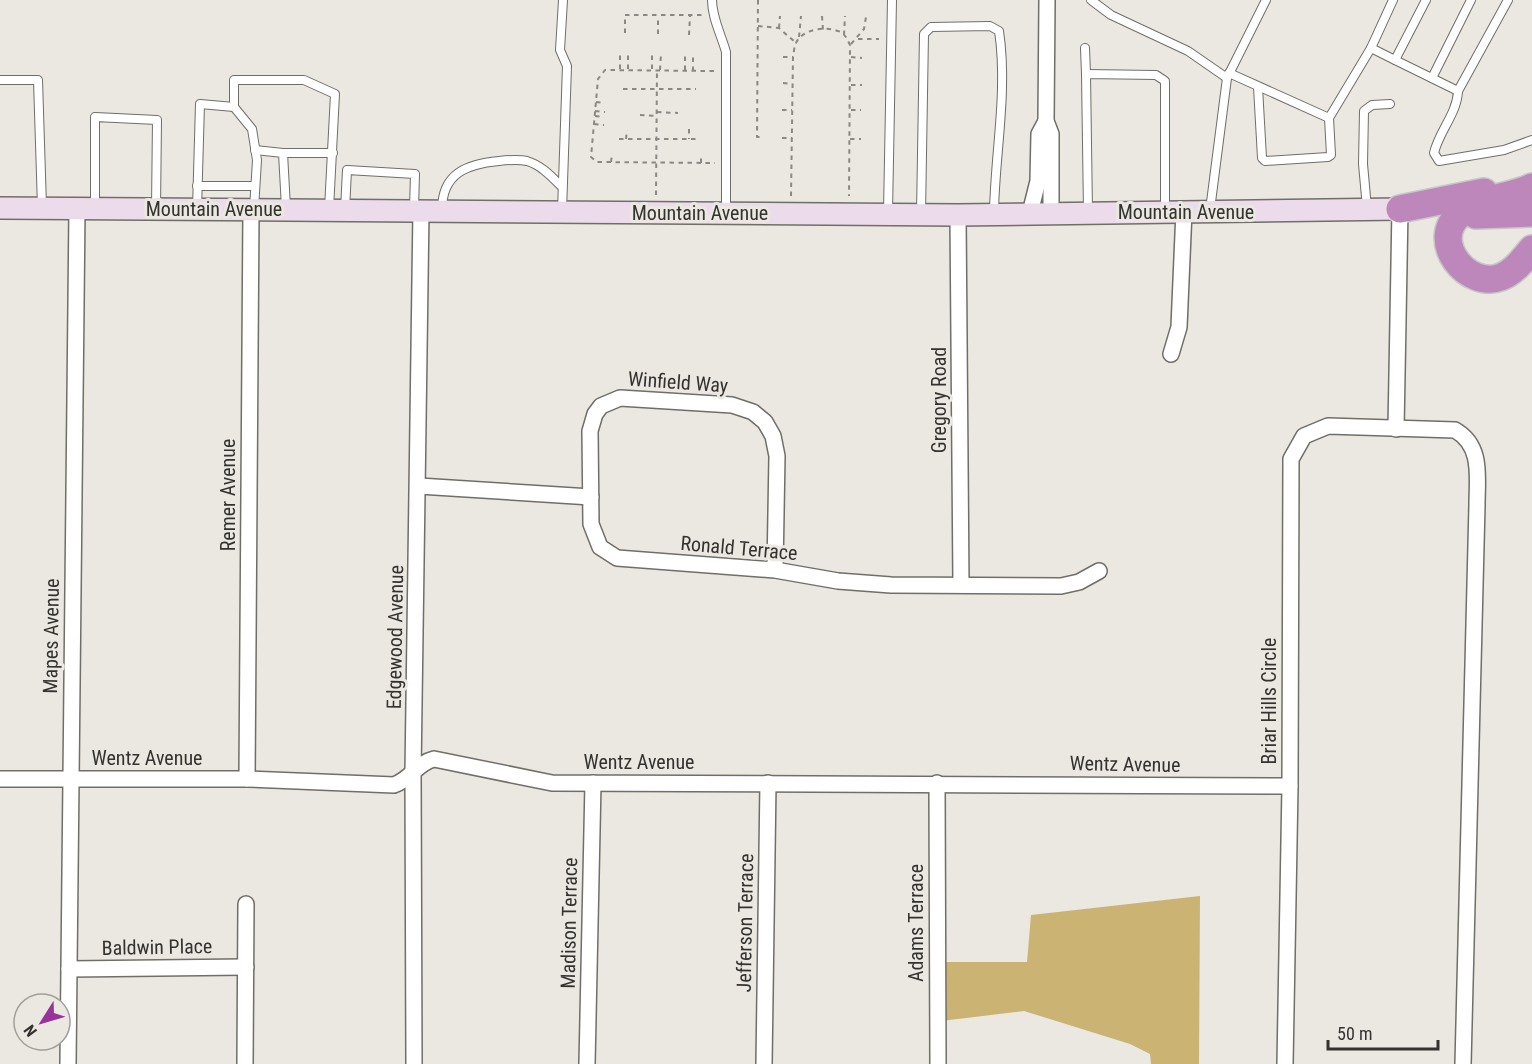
<svg xmlns="http://www.w3.org/2000/svg" width="1532" height="1064" font-family="'Roboto Condensed',sans-serif">
<style>
.green{fill:#cbb374}
.lines{fill:none;stroke-linecap:round;stroke-linejoin:round}
.lane-casing{stroke:#706e68;stroke-width:10}
.street-casing{stroke:#706e68;stroke-width:18}
.secondary-casing{stroke:#706e68;stroke-width:24}
.highway-casing{stroke:#c6c6c5;stroke-width:30}
.path{stroke:#8a8884;stroke-width:2;stroke-dasharray:4.5 4.5;stroke-linecap:butt}
.lane{stroke:#fff;stroke-width:8}
.street{stroke:#fff;stroke-width:15}
.secondary{stroke:#ebdbeb;stroke-width:21}
.highway{stroke:#bd87bc;stroke-width:27}
.labels{text-anchor:middle;stroke-width:6;stroke-linejoin:round;paint-order:stroke}
.street-label{font-size:20px;fill:#33322f;stroke:#ebe8e1}
</style>
<rect width="100%" height="100%" fill="#ebe8e1"/>
<path class="green" d="M1200,896L1199,1064H1151L1150,1054L1130,1044L1024,1011L933,1022L932,962H1027L1031,915Z"/>
<g class="lines">
<defs>
<g id="lane">
<path d="M712,0C712,18 721,34 726,52V211"/>
<path d="M1091,0L1111,15L1188,51L1227,78"/>
<path d="M1085,48L1086,74"/>
<path d="M1371,48L1393,0"/>
<path d="M1395,60L1458,91C1457,114 1439,131 1434,153L1439,161L1504,150L1532,140"/>
<path d="M1229,73L1329,118L1371,48L1395,60L1426,0"/>
<path d="M1432,78L1471,0"/>
<path d="M0,80H38L42,207"/>
<path d="M1258,87L1262,158L1265,161L1328,157L1331,155L1329,118"/>
<path d="M1458,91L1508,0"/>
<path d="M234,107L252,129L257,160L254,209"/>
<path d="M255,150L283,153L286,208"/>
<path d="M283,153H333"/>
<path d="M197,186H255"/>
<path d="M95,207V117L157,120L156,208"/>
<path d="M1367,208L1363,164L1364,111L1372,105L1390,104"/>
<path d="M197,209L200,104L234,107V80H304L335,94L329,209"/>
<path d="M345,210L347,170L415,174L414,209"/>
<path d="M442,210C442,173 467,164 499,161C508,160 518,159 527,161C541,165 552,177 561,186"/>
<path d="M1210,210L1227,78L1266,0"/>
<path d="M562,211L567,66L560,50L563,0"/>
<path d="M888,212L892,0"/>
<path d="M1088,212L1086,74L1156,75L1165,81V210"/>
<path d="M921,214L924,34L931,27L990,26L999,31C1008,91 995,153 994,212"/>
</g>
<g id="street">
<path d="M1047,0L1046,121L1051,134V213"/>
<path d="M1030,213L1038,181L1039,134L1046,121"/>
<path d="M958,215L961,585"/>
<path d="M1171,354L1179,327L1184,211"/>
<path d="M1396,429L1400,209"/>
<path d="M419,486L591,497"/>
<path d="M775,570L777,456L773,436L765,422L753,412L732,405L620,398L601,406L595,414L590,431L591,524L600,547L617,558L775,570L838,581L891,585L1061,586L1079,582L1099,571"/>
<path d="M0,779H247L394,785C411,779 417,763 434,759L552,783L1290,786"/>
<path d="M247,779L251,210"/>
<path d="M937,783L938,1064"/>
<path d="M69,969L246,967"/>
<path d="M68,1064L77,209"/>
<path d="M245,1064L246,904"/>
<path d="M414,1064L413,773L421,210"/>
<path d="M587,1064L593,783"/>
<path d="M764,1064L768,783"/>
<path d="M1285,1064L1290,786L1291,459L1304,436L1328,426L1455,430C1483,446 1477,477 1477,505L1463,1064"/>
</g>
<path id="secondary" d="M0,208L958,215L1400,209"/>
<g id="highway">
<path d="M1532,187C1509,198 1478,198 1459,215C1429,241 1467,290 1501,277C1514,272 1523,260 1532,249"/>
<path d="M1400,209L1484,192"/>
<path d="M1476,215L1532,213"/>
</g>
</defs>
<use href="#lane" class="lane-casing"/>
<use href="#street" class="street-casing"/>
<use href="#secondary" class="secondary-casing"/>
<use href="#highway" class="highway-casing"/>
<g class="path">
<path d="M758,0L757,137H761"/>
<path d="M822,16L823,30"/>
<path d="M758,26L779,28L796,43"/>
<path d="M779,28L780,16"/>
<path d="M625,33V15H703"/>
<path d="M658,34V16"/>
<path d="M689,35L690,16"/>
<path d="M844,35L845,16"/>
<path d="M799,37L801,16"/>
<path d="M858,39H879"/>
<path d="M851,44L864,29L866,17"/>
<path d="M783,57H793"/>
<path d="M851,57L862,58"/>
<path d="M620,69V53"/>
<path d="M628,69V53"/>
<path d="M652,69V54"/>
<path d="M660,70L661,54"/>
<path d="M685,70V55"/>
<path d="M693,71V56"/>
<path d="M714,71L605,70L598,79L591,157L597,162L715,163"/>
<path d="M783,83L792,84"/>
<path d="M851,85H862"/>
<path d="M623,89H696"/>
<path d="M596,102L605,103"/>
<path d="M782,110H792"/>
<path d="M851,110H861"/>
<path d="M595,111L605,112"/>
<path d="M657,112L678,113"/>
<path d="M640,115L657,116"/>
<path d="M595,116L604,117"/>
<path d="M594,124L604,125"/>
<path d="M689,129V139"/>
<path d="M782,138H792"/>
<path d="M619,139H696"/>
<path d="M626,139L627,130"/>
<path d="M850,139H861"/>
<path d="M611,162L612,154"/>
<path d="M701,163V155"/>
<path d="M656,195L657,70"/>
<path d="M791,196L793,57C794,52 794,47 796,43C802,29 825,26 838,31C845,33 847,39 850,45L849,196"/>
</g>
<use href="#lane" class="lane"/>
<use href="#street" class="street"/>
<use href="#secondary" class="secondary"/>
<use href="#highway" class="highway"/>
</g>
<g class="labels">
<g class="street-label">
<text x="214" y="216">Mountain Avenue</text>
<text x="1186" y="219">Mountain Avenue</text>
<text x="700" y="220">Mountain Avenue</text>
<text transform="translate(678 382) rotate(4)" y="7">Winfield Way</text>
<text transform="translate(939 400) rotate(-90)" y="7">Gregory Road</text>
<text transform="translate(228 495) rotate(-90)" y="7">Remer Avenue</text>
<text transform="translate(739 548) rotate(5)" y="7">Ronald Terrace</text>
<text transform="translate(51 636) rotate(-89)" y="7">Mapes Avenue</text>
<text transform="translate(395 637) rotate(-89)" y="7">Edgewood Avenue</text>
<text transform="translate(1269 701) rotate(-90)" y="7">Briar Hills Circle</text>
<text x="147" y="765">Wentz Avenue</text>
<text x="639" y="769">Wentz Avenue</text>
<text transform="translate(1125 764) rotate(1)" y="7">Wentz Avenue</text>
<text transform="translate(569 923) rotate(-89)" y="7">Madison Terrace</text>
<text transform="translate(745 923) rotate(-89)" y="7">Jefferson Terrace</text>
<text transform="translate(916 923) rotate(-90)" y="7">Adams Terrace</text>
<text transform="translate(157 947) rotate(-1)" y="7">Baldwin Place</text>
</g>
</g>
<g transform="translate(42 1022) rotate(233)"><circle r="28" fill="#ebe8e1" stroke="#a19f9a" stroke-width="1.5"/>
<path d="M0-4.5L10 22L0 15L-10 22Z" fill="#983399"/>
<text y="-9" font-size="16" font-weight="bold" text-anchor="middle" fill="#33322f">N</text>
</g>
<path d="M1328 1040v9h110v-9" fill="none" stroke="#33322f" stroke-width="3"/>
<text x="1337" y="1040" font-size="18" fill="#33322f" stroke="#ebe8e1" stroke-width="4.5" paint-order="stroke">50 m</text>
</svg>
